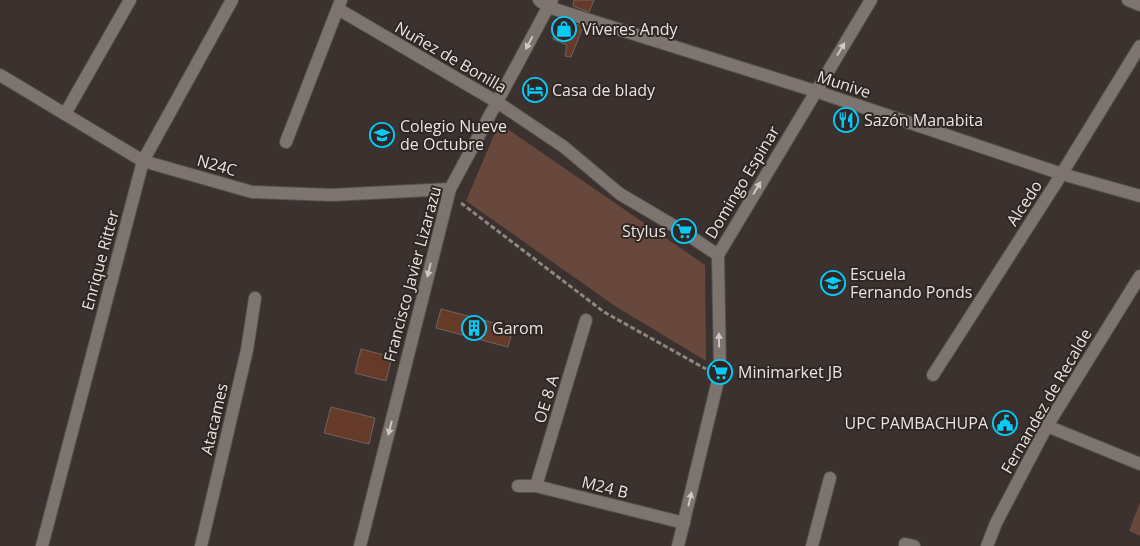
<svg xmlns="http://www.w3.org/2000/svg" width="1140" height="546" font-family="'Open Sans',sans-serif">
<style>
.green{fill:#68483c}
.building{fill:#663a29;stroke:#6f6460}
.lines{fill:none;stroke-linecap:round;stroke-linejoin:round}
.minor-casing{stroke:#554e4b;stroke-width:14}
.tertiary-casing{stroke:#554e4b;stroke-width:14}
.path{stroke:#8e8683;stroke-width:3;stroke-dasharray:5 2.5;stroke-linecap:butt}
.minor{stroke:#7e746f;stroke-width:12}
.tertiary{stroke:#7e746f;stroke-width:12}
.oneway{fill:#cec7c4}
.labels{text-anchor:middle;stroke-width:4;stroke-linejoin:round;paint-order:stroke}
.poi-label{font-size:16px;fill:#e9e3e1;stroke:#302724;text-anchor:start}
.street-label{font-size:16px;fill:#e9e3e1;stroke:#302724}
</style>
<rect width="100%" height="100%" fill="#3b312e"/>
<g class="green">
<path d="M499,123L705,265L706,361L615,306L466,201Z"/>
<path d="M1140,502V536L1129,531Z"/>
</g>
<g class="building">
<path d="M574,0H594L589,12L573,6Z"/>
<path d="M560,22L570,26V22L583,27L571,57L565,56L567,45L553,39Z"/>
<path d="M441,309L513,328L508,347L436,328Z"/>
<path d="M361,349L392,357L386,381L355,373Z"/>
<path d="M331,407L375,418L369,444L324,433Z"/>
</g>
<g class="lines">
<defs>
<g id="minor">
<path d="M539,0L548,7L815,91L1062,174L1140,196"/>
<path d="M1128,0L1140,5"/>
<path d="M338,9L497,102L564,147L620,194L676,227L718,255"/>
<path d="M0,75L143,161L252,192L331,195L450,189"/>
<path d="M65,114L130,0"/>
<path d="M286,142L341,0"/>
<path d="M933,375L1056,183L1140,46"/>
<path d="M1047,426L1140,464"/>
<path d="M518,486H536L684,523"/>
<path d="M536,486L586,320"/>
<path d="M905,544L914,546"/>
<path d="M42,546L143,161L232,0"/>
<path d="M201,546L247,350L255,298"/>
<path d="M812,546L830,478"/>
<path d="M987,546L996,523L1047,426L1140,276"/>
</g>
<g id="tertiary">
<path d="M360,546L450,189L552,0"/>
<path d="M678,546L720,372L718,255L871,0"/>
</g>
</defs>
<use href="#minor" class="minor-casing"/>
<use href="#tertiary" class="tertiary-casing"/>
<path class="path" d="M461,203L604,312L706,369"/>
<use href="#minor" class="minor"/>
<use href="#tertiary" class="tertiary"/>
</g>
<defs><path id="oneway-solid" d="M-6-.8H1V-3.2L6.5 0L1 3.2V.8H-6Z" transform="scale(1.25)"/></defs>
<g class="oneway">
<use href="#oneway-solid" transform="translate(529 43) rotate(118)"/>
<use href="#oneway-solid" transform="translate(841 49) rotate(-59)"/>
<use href="#oneway-solid" transform="translate(757 188) rotate(-59)"/>
<use href="#oneway-solid" transform="translate(429 270) rotate(104)"/>
<use href="#oneway-solid" transform="translate(719 340) rotate(-91)"/>
<use href="#oneway-solid" transform="translate(390 428) rotate(104)"/>
<use href="#oneway-solid" transform="translate(690 499) rotate(-77)"/>
</g>
<defs>
<symbol id="shop-ring" viewBox="-11 -11 22 22"><circle r="9.5" fill="#302724" stroke="#06cbf9" stroke-width="1.5"/><path d="M-5-2.5h2.3a2.7 3.5 0 0 1 5.4 0H5L5.5 6h-11ZM-1.5-2.5h3a1.5 2.3 0 0 0-3 0Z" fill="#06cbf9"/></symbol>
<symbol id="hotel-ring" viewBox="-11 -11 22 22"><circle r="9.5" fill="#302724" stroke="#06cbf9" stroke-width="1.5"/><path d="M-6-4.5h1.5V1H6V5H4.5V3h-9V5H-6ZM-4 0a1.8 1.8 0 1 1 3.6 0ZM.5 0V-2.5h3Q6-2.5 6 0Z" fill="#06cbf9"/></symbol>
<symbol id="restaurant-ring" viewBox="-11 -11 22 22"><circle r="9.5" fill="#302724" stroke="#06cbf9" stroke-width="1.5"/><path d="M-5-6h1v4h1v-4h1v4h1v-4h1v5L-1.5 .5V6h-2V.5L-5-1ZM5-6V6H3V1.5H1.5Q1.5-4 5-6Z" fill="#06cbf9"/></symbol>
<symbol id="school-ring" viewBox="-11 -11 22 22"><circle r="9.5" fill="#302724" stroke="#06cbf9" stroke-width="1.5"/><path d="M0-5L7-2L0 1L-7-2ZM-4 1L0 2.5L4 1V4Q0 6-4 4Z" fill="#06cbf9"/></symbol>
<symbol id="supermarket-ring" viewBox="-11 -11 22 22"><circle r="9.5" fill="#302724" stroke="#06cbf9" stroke-width="1.5"/><path d="M-6-5.5h2.5l.6 2H6L4.5 2H-2.5L-4.4-4H-6ZM-1.5 3.2a1.3 1.3 0 1 0 .1 0ZM3 3.2a1.3 1.3 0 1 0 .1 0Z" fill="#06cbf9"/></symbol>
<symbol id="building-ring" viewBox="-11 -11 22 22"><circle r="9.5" fill="#302724" stroke="#06cbf9" stroke-width="1.5"/><path d="M-4-6H4V6H1V3H-1V6H-4ZM-2.5-4.3h1.7v1.8h-1.7ZM.8-4.3h1.7v1.8H.8ZM-2.5-1h1.7V.8h-1.7ZM.8-1h1.7V.8H.8Z" fill="#06cbf9"/></symbol>
<symbol id="civic-ring" viewBox="-11 -11 22 22"><circle r="9.5" fill="#302724" stroke="#06cbf9" stroke-width="1.5"/><path d="M-.6-6.5H3V-4.5H.6V-3L4-1V1h2V6H-6V1h2V-1L-.6-3ZM-1.2 2.5V6h2.4V2.5Z" fill="#06cbf9"/></symbol>
</defs>
<g fill-rule="evenodd">
<use href="#shop-ring" x="550" y="15" width="28" height="28"/>
<use href="#hotel-ring" x="521" y="76" width="28" height="28"/>
<use href="#restaurant-ring" x="832" y="106" width="28" height="28"/>
<use href="#school-ring" x="368" y="121" width="28" height="28"/>
<use href="#supermarket-ring" x="670" y="217" width="28" height="28"/>
<use href="#school-ring" x="819" y="269" width="28" height="28"/>
<use href="#building-ring" x="460" y="314" width="28" height="28"/>
<use href="#supermarket-ring" x="706" y="358" width="28" height="28"/>
<use href="#civic-ring" x="991" y="409" width="28" height="28"/>
</g>
<g class="labels">
<g class="poi-label">
<text x="582" y="35">Víveres Andy</text>
<text x="552" y="96">Casa de blady</text>
<text x="864" y="126">Sazón Manabita</text>
<text x="400" y="132">Colegio Nueve<tspan x="400" dy="18">de Octubre</tspan></text>
<text x="666" y="237" text-anchor="end">Stylus</text>
<text x="850" y="280">Escuela<tspan x="850" dy="18">Fernando Ponds</tspan></text>
<text x="492" y="334">Garom</text>
<text x="738" y="378">Minimarket JB</text>
<text x="988" y="429" text-anchor="end">UPC PAMBACHUPA</text>
</g>
<g class="street-label">
<text transform="translate(451 57) rotate(30)" y="6">Nuñez de Bonilla</text>
<text transform="translate(844 84) rotate(18)" y="6">Munive</text>
<text transform="translate(217 165) rotate(16)" y="6">N24C</text>
<text transform="translate(742 182) rotate(-59)" y="6">Domingo Espinar</text>
<text transform="translate(1024 203) rotate(-57)" y="6">Alcedo</text>
<text transform="translate(100 260) rotate(-75)" y="6">Enrique Ritter</text>
<text transform="translate(412 274) rotate(-75)" y="6">Francisco Javier Lizarazu</text>
<text transform="translate(546 399) rotate(-73)" y="6">OE 8 A</text>
<text transform="translate(1046 401) rotate(-60)" y="6">Fernandez de Recalde</text>
<text transform="translate(214 419) rotate(-77)" y="6">Atacames</text>
<text transform="translate(605 487) rotate(14)" y="6">M24 B</text>
</g>
</g>
</svg>
